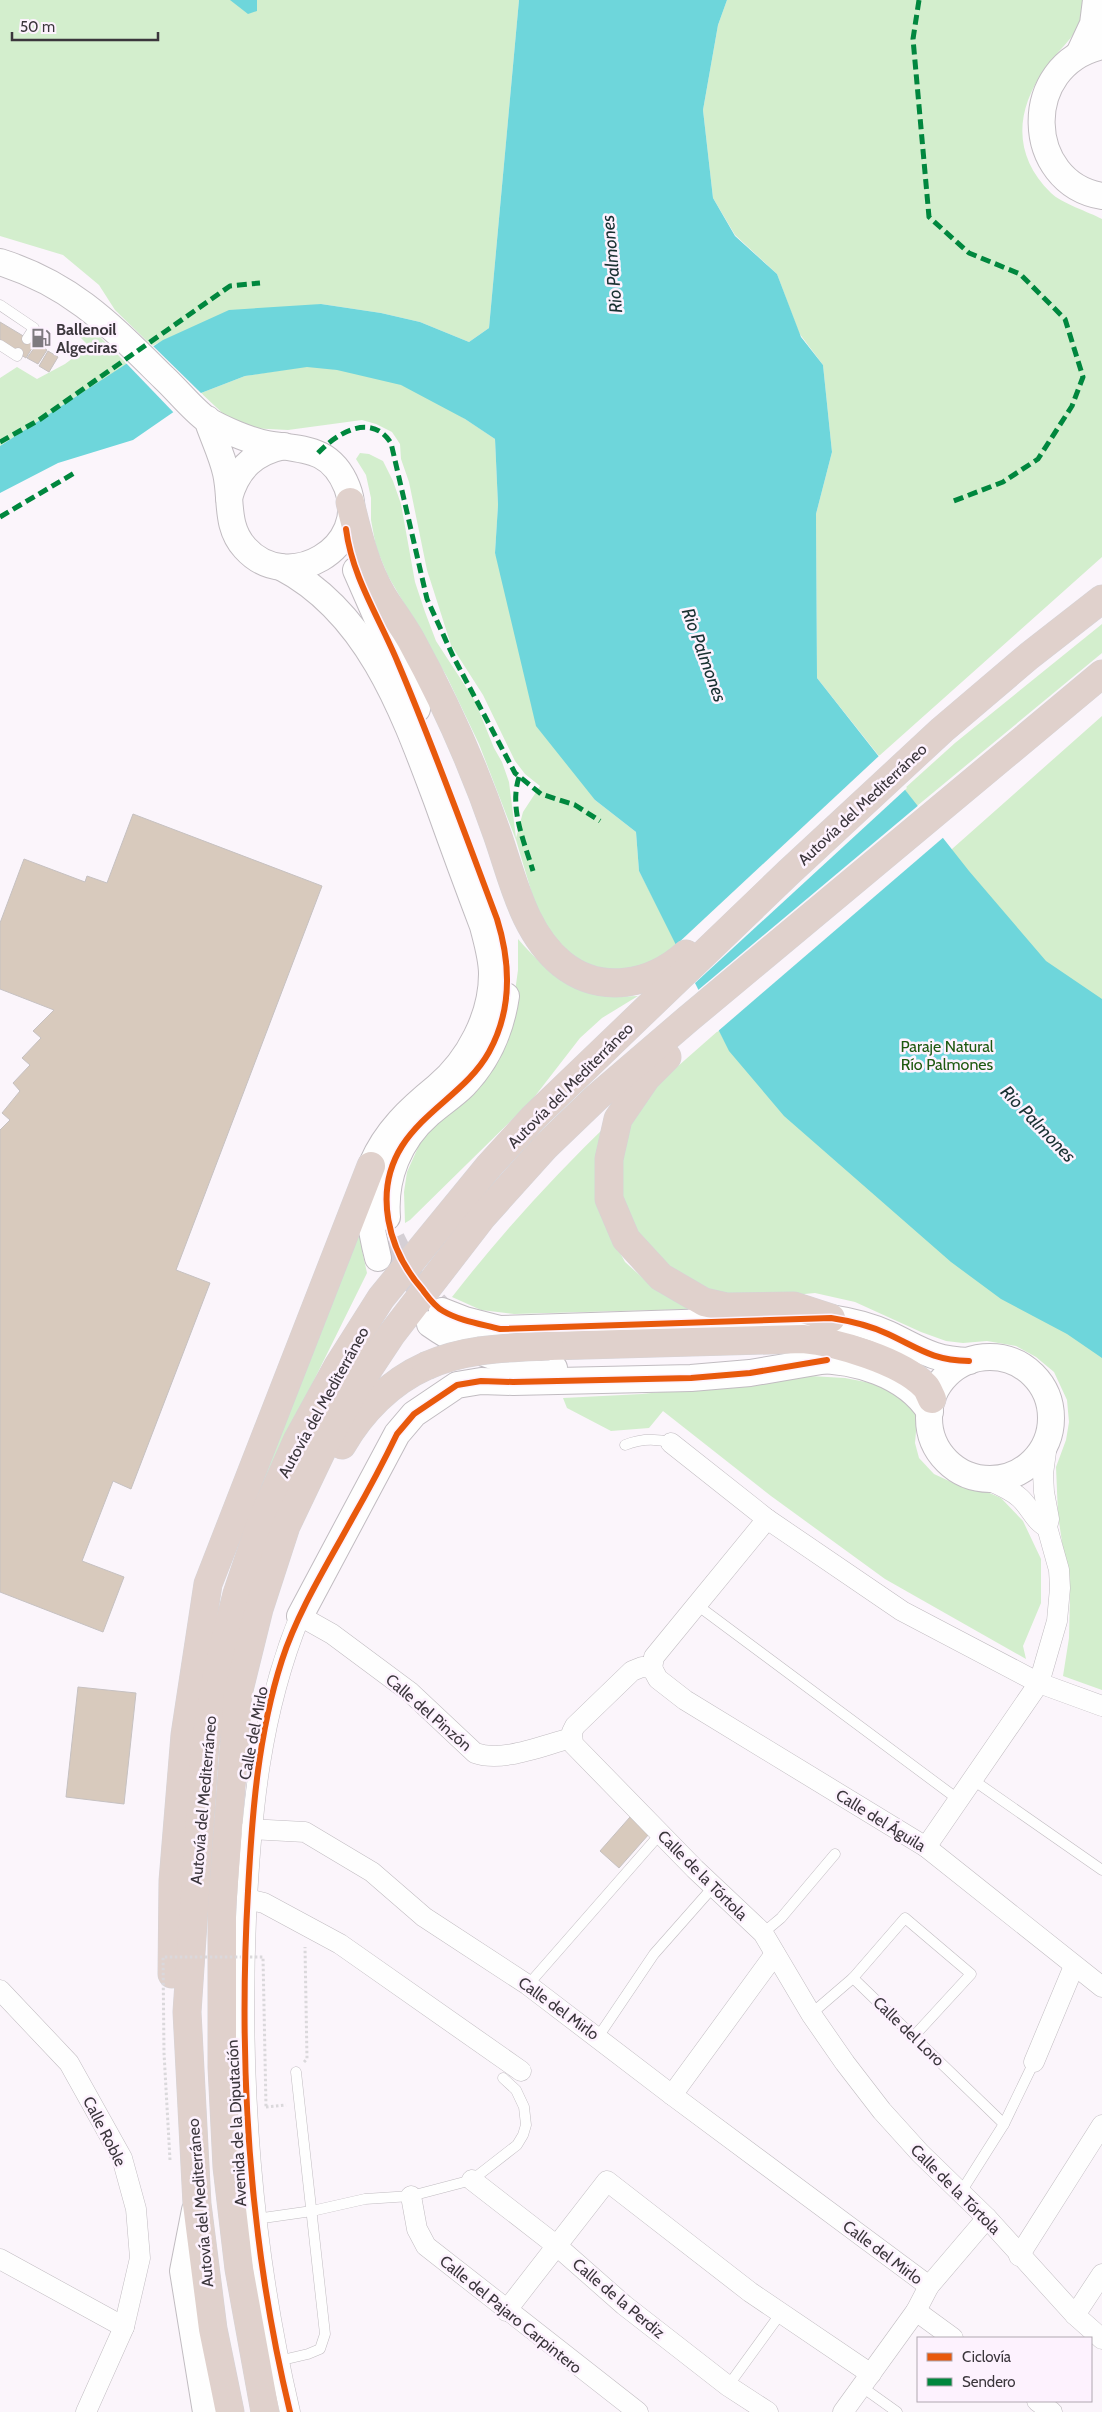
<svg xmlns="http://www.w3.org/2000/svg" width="1102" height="2412" font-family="Cabin,sans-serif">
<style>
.green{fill:#d3eecd}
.water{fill:#6ed6db}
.pier{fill:#fbf5fb}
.building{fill:#d8cabd;stroke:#c6c1c1}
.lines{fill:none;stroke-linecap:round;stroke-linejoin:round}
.tertiary-tunnel{stroke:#d5cfd5;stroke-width:26;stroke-dasharray:26 13;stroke-linecap:butt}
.service-casing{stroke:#c1bcc1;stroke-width:11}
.minor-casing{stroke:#c1bcc1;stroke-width:21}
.tertiary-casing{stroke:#c1bcc1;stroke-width:28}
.motorway-casing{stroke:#d6d3d6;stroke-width:29}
.path{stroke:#dad8db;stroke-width:3;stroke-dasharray:2.5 2.5;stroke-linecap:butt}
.service{stroke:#fefefe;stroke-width:10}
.minor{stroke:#fefefe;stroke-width:20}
.tertiary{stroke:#fefefe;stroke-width:26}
.motorway{stroke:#e0d1cc;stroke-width:28}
.motorway-bridge-casing{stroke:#d6d3d6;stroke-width:29;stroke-linecap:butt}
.path-bridge{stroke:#dad8db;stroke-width:3;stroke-dasharray:2.5 2.5;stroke-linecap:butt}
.motorway-bridge{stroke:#e0d1cc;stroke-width:28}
.quiet{stroke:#00873e;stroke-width:5;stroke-dasharray:10 5;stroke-linecap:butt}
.cycleway-casing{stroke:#fdf2fe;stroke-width:9}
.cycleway{stroke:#e8590c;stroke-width:6}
.labels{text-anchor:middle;stroke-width:5;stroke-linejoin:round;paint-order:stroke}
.poi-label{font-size:16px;font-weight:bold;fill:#3b363c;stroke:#fdf2fe;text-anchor:start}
.street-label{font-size:16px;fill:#3b363c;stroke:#fdf2fe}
.park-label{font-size:16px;fill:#1d580f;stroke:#fdf2fe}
.water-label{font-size:18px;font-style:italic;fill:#193132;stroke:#fdf2fe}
</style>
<rect width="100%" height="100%" fill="#fbf5fb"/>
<g class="green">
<path d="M0,0H519L489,328L469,342L420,322L381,313L321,304L182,332L152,346L115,310L99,285L63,255L0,236Z"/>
<path d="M727,0H1086C1082,35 1062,44 1044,70C1015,112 1013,156 1051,193C1061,203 1089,212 1102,219V557L879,756L817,678L816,514L832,452L823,365L799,333L777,274L735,235L713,198L703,110L718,25Z"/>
<path d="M88,330L97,334L127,364L0,446V378L17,367L37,379L65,364L89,346L74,331Z"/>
<path d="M308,366C335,369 376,374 402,385C434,398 466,419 495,439L498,505L495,553L595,800L636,832L639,871L677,944L647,969L600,972L553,943L538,914L516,840L479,744L447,677L388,576L376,547L371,520V498L366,475L356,459L360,453L369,454L383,461L393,481L401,504L415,582L425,612L436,641L475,701L494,748L502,762L509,782L516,838L523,812L540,786L525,774L515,761L483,695L451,645L427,570L409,482L401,459L400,444L392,432L376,424L362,420L288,430L251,428L232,422L201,393L245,376Z"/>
<path d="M1102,624V653L917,806L904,789L955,743Z"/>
<path d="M1102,716V1690L1063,1676L1069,1638L1070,1596L1058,1515L1056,1467L1066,1440L1069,1422L1067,1400L1054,1372L1036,1357L1016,1346L987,1341L963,1343L946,1341L921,1332L855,1302L815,1293L751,1299L711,1293L680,1277L651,1250L621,1208L618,1178L632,1117L643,1101L669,1074L719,1030L724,1040L952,849Z"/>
<path d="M518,939C553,979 582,1000 638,996L602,1018L580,1038L532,1100L410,1220L405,1223L404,1192L407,1172L420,1143L514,999L518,970Z"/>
<path d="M611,1121V1236L625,1262L656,1290L691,1309L514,1314L481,1310L452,1297C501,1234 554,1176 611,1121Z"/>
<path d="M360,1226L362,1250L367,1273L233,1544Z"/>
<path d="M810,1376L845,1378L876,1384L913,1404L917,1420L915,1443L919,1458L934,1474L962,1487L985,1491L1001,1498L1023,1521L1041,1559V1603L1023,1646L1026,1659L885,1579L771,1496L663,1411L649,1428L611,1431L567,1408L563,1398L642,1394Z"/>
</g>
<g class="water">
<path d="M230,0H257V11L248,14Z"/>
<path d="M519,0H727L718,25L703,110L713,198L735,236L777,274L801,337L823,365L832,452L816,514L817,678L969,871L1046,961L1102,999V1358L1067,1334L1001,1299L951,1262L784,1116L729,1051L639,871L636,832L595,800L536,726L495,553L498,505L495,439L465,419L401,385L337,370L307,367L245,376L201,393L133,440L58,463L0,493V446L163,340L229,310L321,304L381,313L420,322L469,342L489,328Z"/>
</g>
<g class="pier">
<path d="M151,344L203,395L176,415L125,362Z"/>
<path d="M880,755L907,788L694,984L675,946Z"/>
<path d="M920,804L945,836L717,1032L697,991Z"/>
</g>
<g class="building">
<path d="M0,322L35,343L26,358L0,342Z"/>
<path d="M37,344L47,350L38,364L27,358Z"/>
<path d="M48,351L58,357L49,372L39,366Z"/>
<path d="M133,814L322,886L176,1270L210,1283L131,1489L113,1481L82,1561L124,1577L103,1632L0,1592V1130L10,1120L2,1113L20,1091L13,1083L30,1065L22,1058L41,1038L33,1031L54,1010L0,989V923L24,859L85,882L87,876L107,883Z"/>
<path d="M78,1687L136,1693L124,1804L66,1797Z"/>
<path d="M630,1817L649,1834L619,1868L600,1851Z"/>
</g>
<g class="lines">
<path class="tertiary-tunnel" d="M392,1239L412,1279L440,1309"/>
<defs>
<g id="service">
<path d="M0,305L34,328L27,339"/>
<path d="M0,345L17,356L18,353"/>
<path d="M625,1445C640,1439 655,1438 671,1443"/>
<path d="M697,1605L959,1800"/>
<path d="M973,1780L1102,1870"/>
<path d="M763,1933L781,1918L835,1854"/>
<path d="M853,1978L905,1918L971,1974L915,2035"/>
<path d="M528,1985L661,1833"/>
<path d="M811,2014L853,1978L1004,2124"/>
<path d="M598,2037L654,1954L714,1886"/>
<path d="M961,2192L1004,2124L1034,2062"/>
<path d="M256,2219L312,2211L365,2199L411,2196L472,2180L517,2145L523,2135L526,2125L524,2107L516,2090L503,2078"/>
<path d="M278,2361L308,2354L320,2349L325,2334L296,2072"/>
<path d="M728,2386L781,2313"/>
<path d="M862,2387L897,2412"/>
</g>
<g id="minor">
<path d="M671,1443L767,1519L654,1657L652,1668L642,1667L632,1671L575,1726L572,1732L573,1744L695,1869L763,1933L811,2014L845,2063L882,2111L920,2153L987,2218L1075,2315L1102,2339"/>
<path d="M985,1479C997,1484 1010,1489 1020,1498C1030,1507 1035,1522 1047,1527"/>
<path d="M767,1519L902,1611L1039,1683L1102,1706"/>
<path d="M652,1668L658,1679L685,1700L926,1847L1102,1987"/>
<path d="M251,1829L305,1832L372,1872L424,1917L528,1985L672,2095L929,2286"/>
<path d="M926,1847L1039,1683L1057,1621L1060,1588L1059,1570L1047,1527L1049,1519L1044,1492L1043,1474L1048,1437"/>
<path d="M247,1899L264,1903L340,1944L521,2071"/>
<path d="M0,1990L69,2063L122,2158L136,2209L140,2258L124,2327L86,2412"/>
<path d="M1034,2062L1074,1966"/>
<path d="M672,2095L775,1954"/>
<path d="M472,2180L557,2246L624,2305L728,2386L768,2412"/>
<path d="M411,2196L417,2229L426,2246L638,2412"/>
<path d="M1019,2256L1102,2125"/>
<path d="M0,2259L124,2327"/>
<path d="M506,2311L607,2181L750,2292L871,2374"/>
<path d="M916,2311L953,2338"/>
<path d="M1075,2315L1102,2274"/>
<path d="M1037,2401L1052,2412"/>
<path d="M290,2412C252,2250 239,2084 246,1918C251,1813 260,1714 300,1616L332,1634L410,1692L475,1753C503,1763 543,1745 572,1738"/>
<path d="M843,2412L916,2311L929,2286L987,2218"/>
</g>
<g id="tertiary">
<path d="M1102,46C1019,65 1024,183 1102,196"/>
<path d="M1079,54L1093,24L1096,0"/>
<path d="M0,262C73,285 111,326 164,378C178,391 192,409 207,420C222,429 250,441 267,444C303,450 331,447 347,487C371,547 288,596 245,548C225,526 232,499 226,473C222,455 213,437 207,419"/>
<path d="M229,498C237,468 255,452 284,446"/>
<path d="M281,567C369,613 404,713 437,801C452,843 467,884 483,926C487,942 492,958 492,974C492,1016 469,1060 437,1087C410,1109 386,1131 372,1164C363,1186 372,1235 378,1258"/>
<path d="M356,570L417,709"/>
<path d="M387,1217C384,1178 399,1140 429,1114C440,1104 453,1096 464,1085C488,1060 501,1030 506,996"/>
<path d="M442,1311L465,1320L500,1329L831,1318C851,1321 871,1326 888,1334C920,1349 932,1360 969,1361"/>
<path d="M430,1324C468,1351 508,1365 554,1368"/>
<circle cx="990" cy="1418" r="61"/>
<path d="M810,1360C854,1359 906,1374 930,1412"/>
<path d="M300,1616L397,1434L414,1414L457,1385L481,1381L513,1382L691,1378L750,1373L827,1360"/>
<path d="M195,2210L183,2271L206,2412"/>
</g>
<g id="motorway">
<path d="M350,502C358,535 365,566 382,595C391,610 402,624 411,640C445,702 474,767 497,834C513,879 523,932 562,964C601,995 651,985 686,954"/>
<path d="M667,1057L646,1078L618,1119L609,1159V1199L626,1239L661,1277L704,1302L726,1307L794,1306L831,1318"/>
<path d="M549,1346L803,1339C836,1342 901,1361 925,1386C928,1389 930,1395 932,1399"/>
<path d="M342,1445C361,1412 390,1382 426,1366"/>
<path d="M172,1974L173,1881L185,1735L208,1584L371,1166"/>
<path d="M230,2412L213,2329L197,2204L187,2012L205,1745L218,1669L237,1594L262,1520L297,1441L338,1366L381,1298L489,1166L533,1118L789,872L942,730L1029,656L1102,599"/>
<path d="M265,2412L239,2269L227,2167L222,2067V1908L238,1694L259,1609L286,1526L327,1440L354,1391L391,1335L483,1216L545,1147L596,1098L688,1019L1102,674"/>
</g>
</defs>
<use href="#service" class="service-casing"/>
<use href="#minor" class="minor-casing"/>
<use href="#tertiary" class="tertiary-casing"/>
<use href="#motorway" class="motorway-casing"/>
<g class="path">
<path d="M304,2062L307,2059L305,1947"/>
<path d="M266,2107L286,2105"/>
</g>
<use href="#service" class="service"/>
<use href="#minor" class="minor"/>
<use href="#tertiary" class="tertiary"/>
<use href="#motorway" class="motorway"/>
<defs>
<path id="motorway-bridge" d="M426,1366C465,1348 506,1348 549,1346"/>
</defs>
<use href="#motorway-bridge" class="motorway-bridge-casing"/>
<path class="path-bridge" d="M170,2160L164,2053L163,1957H263L266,2107"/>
<use href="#motorway-bridge" class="motorway-bridge"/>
<g class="quiet">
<path d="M919,0L913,39L929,217L969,253L1020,274L1065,319L1083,377L1072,406L1038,459L1003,482L951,502"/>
<path d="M0,442L39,420L230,286L260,283"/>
<path d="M318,453C337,433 371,412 391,443L427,599L453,656L515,773L541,794L575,805L600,821"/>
<path d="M0,517L76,472"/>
<path d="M519,777C509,808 524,841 533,871"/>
</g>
<defs>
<g id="cycleway">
<path d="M346,529C352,577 380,619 398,663C434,748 465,834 497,919C511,964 512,1010 489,1052C468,1090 426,1109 402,1146C373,1192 388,1250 422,1289C428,1297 434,1306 443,1311C460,1321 481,1324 500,1329L831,1318C851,1321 871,1326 888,1334C920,1349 932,1360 969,1361"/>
<path d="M290,2412C249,2242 238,2066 248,1891C252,1814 258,1734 282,1660C298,1611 327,1565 352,1519C368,1491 383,1463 397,1434L414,1414L457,1385L481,1381L513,1382L691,1378L750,1373L827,1360"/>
</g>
</defs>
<use href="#cycleway" class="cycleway-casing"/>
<use href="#cycleway" class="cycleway"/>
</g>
<defs>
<symbol id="fuel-bare" viewBox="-9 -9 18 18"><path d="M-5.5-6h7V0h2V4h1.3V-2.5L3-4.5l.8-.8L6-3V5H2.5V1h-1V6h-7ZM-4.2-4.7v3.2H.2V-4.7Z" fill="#7e797f" stroke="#fdf2fe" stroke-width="2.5" paint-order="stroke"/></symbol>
</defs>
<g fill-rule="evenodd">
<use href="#fuel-bare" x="27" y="324" width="28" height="28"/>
</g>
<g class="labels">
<g class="poi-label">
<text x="56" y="335">Ballenoil<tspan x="56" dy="18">Algeciras</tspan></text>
</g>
<g class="street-label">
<text transform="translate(862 804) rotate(-43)" y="6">Autovía del Mediterráneo</text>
<text transform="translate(570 1085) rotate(-45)" y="6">Autovía del Mediterráneo</text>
<text transform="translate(323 1402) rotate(-61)" y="6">Autovía del Mediterráneo</text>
<text transform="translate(429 1712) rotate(41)" y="6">Calle del Pinzón</text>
<text transform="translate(253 1733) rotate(-79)" y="6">Calle del Mirlo</text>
<text transform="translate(203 1800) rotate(-85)" y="6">Autovía del Mediterráneo</text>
<text transform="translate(881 1820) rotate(32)" y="6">Calle del Águila</text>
<text transform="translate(703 1875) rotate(45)" y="6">Calle de la Tórtola</text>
<text transform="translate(559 2008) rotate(36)" y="6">Calle del Mirlo</text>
<text transform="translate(909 2031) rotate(44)" y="6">Calle del Loro</text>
<text transform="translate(236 2123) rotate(-93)" y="6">Avenida de la Diputación</text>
<text transform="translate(105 2131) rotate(63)" y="6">Calle Roble</text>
<text transform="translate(956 2189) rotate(45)" y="6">Calle de la Tórtola</text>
<text transform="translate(200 2203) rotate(-95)" y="6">Autovía del Mediterráneo</text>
<text transform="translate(883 2252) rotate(37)" y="6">Calle del Mirlo</text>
<text transform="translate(619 2298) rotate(40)" y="6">Calle de la Perdiz</text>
<text transform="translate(511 2314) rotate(39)" y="6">Calle del Pajaro Carpintero</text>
</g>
<g class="park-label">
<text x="947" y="1052">Paraje Natural<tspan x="947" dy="18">Río Palmones</tspan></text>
</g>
<g class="water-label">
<text transform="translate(612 264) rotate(-95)" y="6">Rio Palmones</text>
<text transform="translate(704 655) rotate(70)" y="6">Rio Palmones</text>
<text transform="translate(1038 1124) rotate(46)" y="6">Rio Palmones</text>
</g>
</g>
<rect x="917" y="2337" width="175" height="65" fill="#fdf2fe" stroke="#afa7b0"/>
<rect x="927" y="2353" width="25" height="8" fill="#e8590c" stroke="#afa7b0"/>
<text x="962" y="2362" font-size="15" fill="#3b363c">Ciclovía</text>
<rect x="927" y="2378" width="25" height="8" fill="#00873e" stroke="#afa7b0"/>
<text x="962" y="2387" font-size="15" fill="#3b363c">Sendero</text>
<path d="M12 32v8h146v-8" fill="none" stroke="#3b363c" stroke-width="2.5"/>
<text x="20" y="32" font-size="15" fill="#3b363c" stroke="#fdf2fe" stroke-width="4" paint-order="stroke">50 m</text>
</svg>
